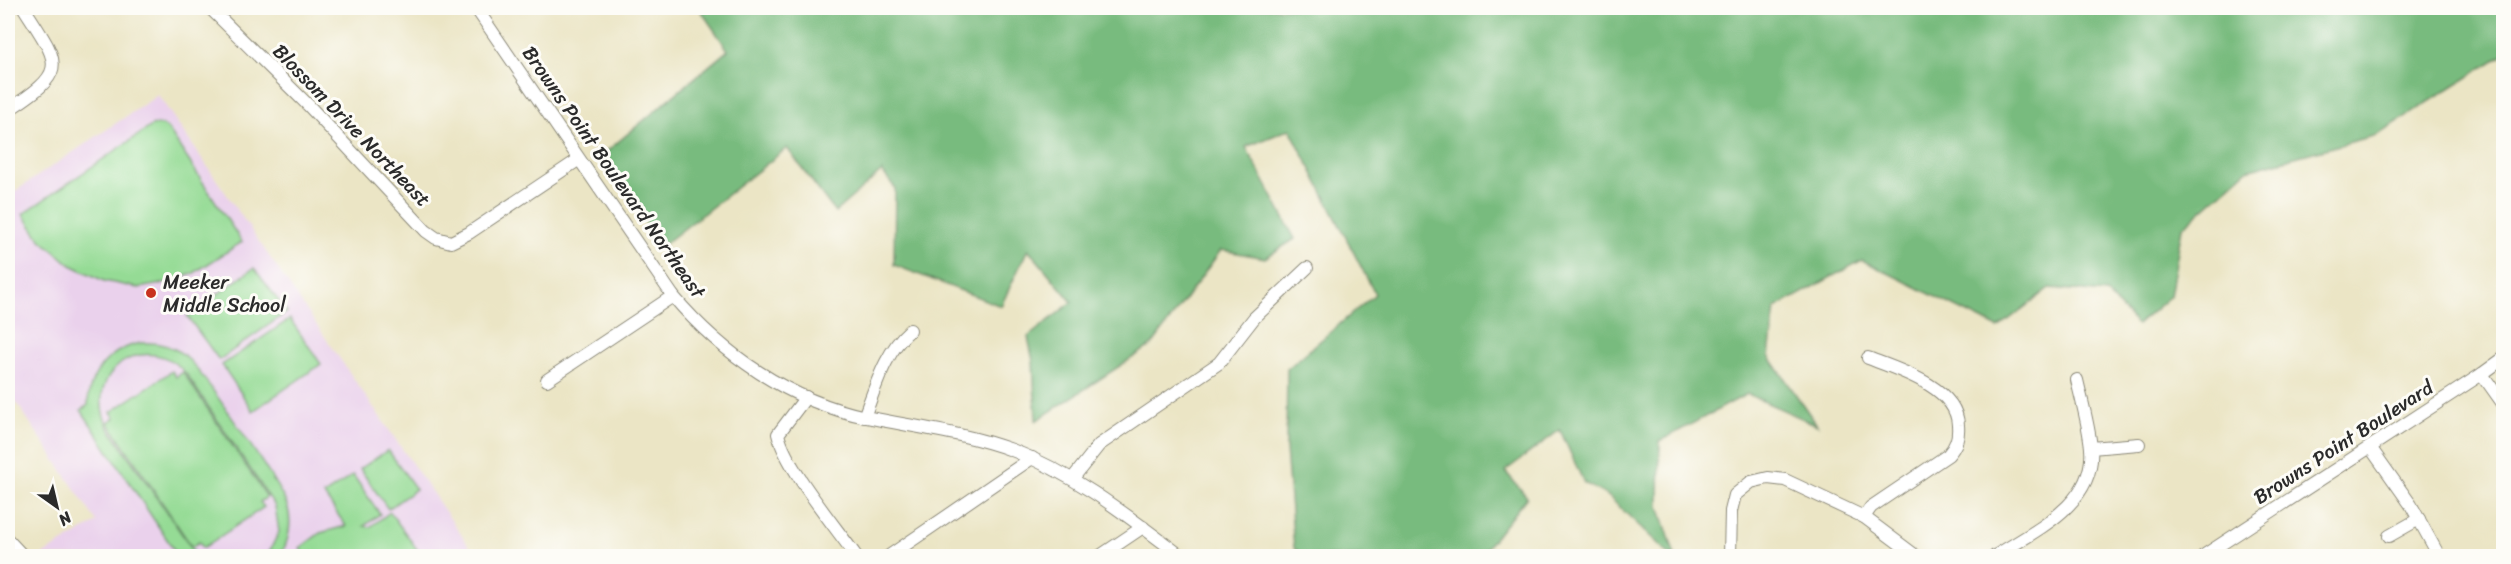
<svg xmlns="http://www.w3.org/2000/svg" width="2511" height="564" font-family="Sriracha,sans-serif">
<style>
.built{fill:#ead1ec}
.green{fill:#95db95;stroke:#608360;stroke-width:1.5}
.forest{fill:#78bb7e;stroke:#527354;stroke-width:1.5}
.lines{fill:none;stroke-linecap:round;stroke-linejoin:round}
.minor-casing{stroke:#8b8878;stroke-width:14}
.minor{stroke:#fff;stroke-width:12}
.poi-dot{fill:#c8321e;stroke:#fdfcf7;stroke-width:2}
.labels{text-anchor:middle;stroke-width:6;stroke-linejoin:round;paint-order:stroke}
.street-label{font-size:20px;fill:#2b2b2b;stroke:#fdfcf7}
.poi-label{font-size:20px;fill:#2b2b2b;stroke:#fdfcf7;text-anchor:start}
</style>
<rect width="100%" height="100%" fill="#fdfcf7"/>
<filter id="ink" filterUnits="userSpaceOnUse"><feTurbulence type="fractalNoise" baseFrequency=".0167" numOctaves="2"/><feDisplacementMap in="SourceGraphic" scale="12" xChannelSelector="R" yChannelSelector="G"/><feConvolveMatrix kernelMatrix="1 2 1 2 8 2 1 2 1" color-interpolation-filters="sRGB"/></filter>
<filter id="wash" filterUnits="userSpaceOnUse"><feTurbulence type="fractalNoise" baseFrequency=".008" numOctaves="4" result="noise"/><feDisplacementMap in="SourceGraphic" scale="24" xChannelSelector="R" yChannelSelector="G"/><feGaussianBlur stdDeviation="1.35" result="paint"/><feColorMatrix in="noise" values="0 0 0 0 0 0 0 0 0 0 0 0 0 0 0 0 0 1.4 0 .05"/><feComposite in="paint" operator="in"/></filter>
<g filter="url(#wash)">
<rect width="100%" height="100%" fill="#ebe5c5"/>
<path class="built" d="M158,95L476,556H40L97,522L8,390V196Z"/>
<g class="green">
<path d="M153,125H162L168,129L242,242L194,273L167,283L138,288L104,281L71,265L40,239L23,214Z"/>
<path d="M254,268L287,312L219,360L187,316Z"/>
<path d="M290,319L321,364L253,411L222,365Z"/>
<path d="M141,343C157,342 171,345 184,355C199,366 283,490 288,508C292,524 289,542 280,556H267L279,532L275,506L187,375C148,326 79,373 109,428L197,556H178L81,410L88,405C88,373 110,349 141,343Z"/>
<path d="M172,371L176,377L183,372L267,497L260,502L264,507L203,548L199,542L192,547L108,422L115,418L111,412Z"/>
<path d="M388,450L416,489L388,509L360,469Z"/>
<path d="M353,475L380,514L364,526L370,527L390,512L419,552L416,554L419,556H305L300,548L320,533L346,526L324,495Z"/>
</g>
<path class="forest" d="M699,8H2503L2504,54L2377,135L2247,170L2182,228L2170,296L2137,325L2106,293L2049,288L1998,328L1862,260L1775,308L1769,356L1817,425L1747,394L1660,441L1659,506L1675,556H1671L1608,496L1584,483L1560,430L1505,471L1527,497L1480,556H1304L1294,548L1286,449L1287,369L1375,294L1290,129L1246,147L1295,239L1265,258L1221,250L1152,345L1036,421L1033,361L1028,337L1072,302L1028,249L1001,306L894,265L895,188L882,171L835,212L787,148L662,246L600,157L728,50Z"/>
</g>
<g filter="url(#ink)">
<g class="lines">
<defs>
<g id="minor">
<path d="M210,8L308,105L426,231L436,238L451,242L469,233L578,160"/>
<path d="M476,8L673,296C722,354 789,401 866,417C914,427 966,433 1012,450C1075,474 1128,516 1181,556"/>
<path d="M8,110C70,70 60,65 24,8"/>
<path d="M2482,374L2504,405"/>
<path d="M547,380L673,296"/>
<path d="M806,397L778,434C786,468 835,526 856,556"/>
<path d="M864,417C876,386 885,352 910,330"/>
<path d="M2370,447L2411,505L2439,556"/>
<path d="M2091,448L2139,444"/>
<path d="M1073,478L1099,445L1219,363L1254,318L1307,268"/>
<path d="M1864,517L1871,507L1948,455C1956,446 1959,438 1958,425C1957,387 1897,369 1868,358"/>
<path d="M2389,536L2419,519"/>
<path d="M8,540L23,556"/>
<path d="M889,556L1032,458"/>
<path d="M1100,556L1143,527"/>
<path d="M1730,556L1731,511L1735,495L1751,482L1768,478L1785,480L1864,517L1916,556"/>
<path d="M1995,556C2034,531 2096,504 2091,448C2089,426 2082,402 2077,380"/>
<path d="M2203,556L2482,374L2504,358"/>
</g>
</defs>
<use href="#minor" class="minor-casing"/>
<use href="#minor" class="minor"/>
</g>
</g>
<circle class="poi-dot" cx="151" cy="293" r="6"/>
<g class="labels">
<g class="street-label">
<text transform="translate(352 125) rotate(46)" y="7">Blossom Drive Northeast</text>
<text transform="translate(614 172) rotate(55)" y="7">Browns Point Boulevard Northeast</text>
<text transform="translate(2343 442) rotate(-33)" y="7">Browns Point Boulevard</text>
</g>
<g class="poi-label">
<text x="163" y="289">Meeker<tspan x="163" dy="23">Middle School</tspan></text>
</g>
</g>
<rect width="2511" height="564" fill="none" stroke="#fdfcf7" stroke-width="30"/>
<g transform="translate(57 507) rotate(146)" stroke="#fdfcf7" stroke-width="4.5" paint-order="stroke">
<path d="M0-4.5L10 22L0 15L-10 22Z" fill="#2b2b2b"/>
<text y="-9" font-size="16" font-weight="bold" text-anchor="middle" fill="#2b2b2b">N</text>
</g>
</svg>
